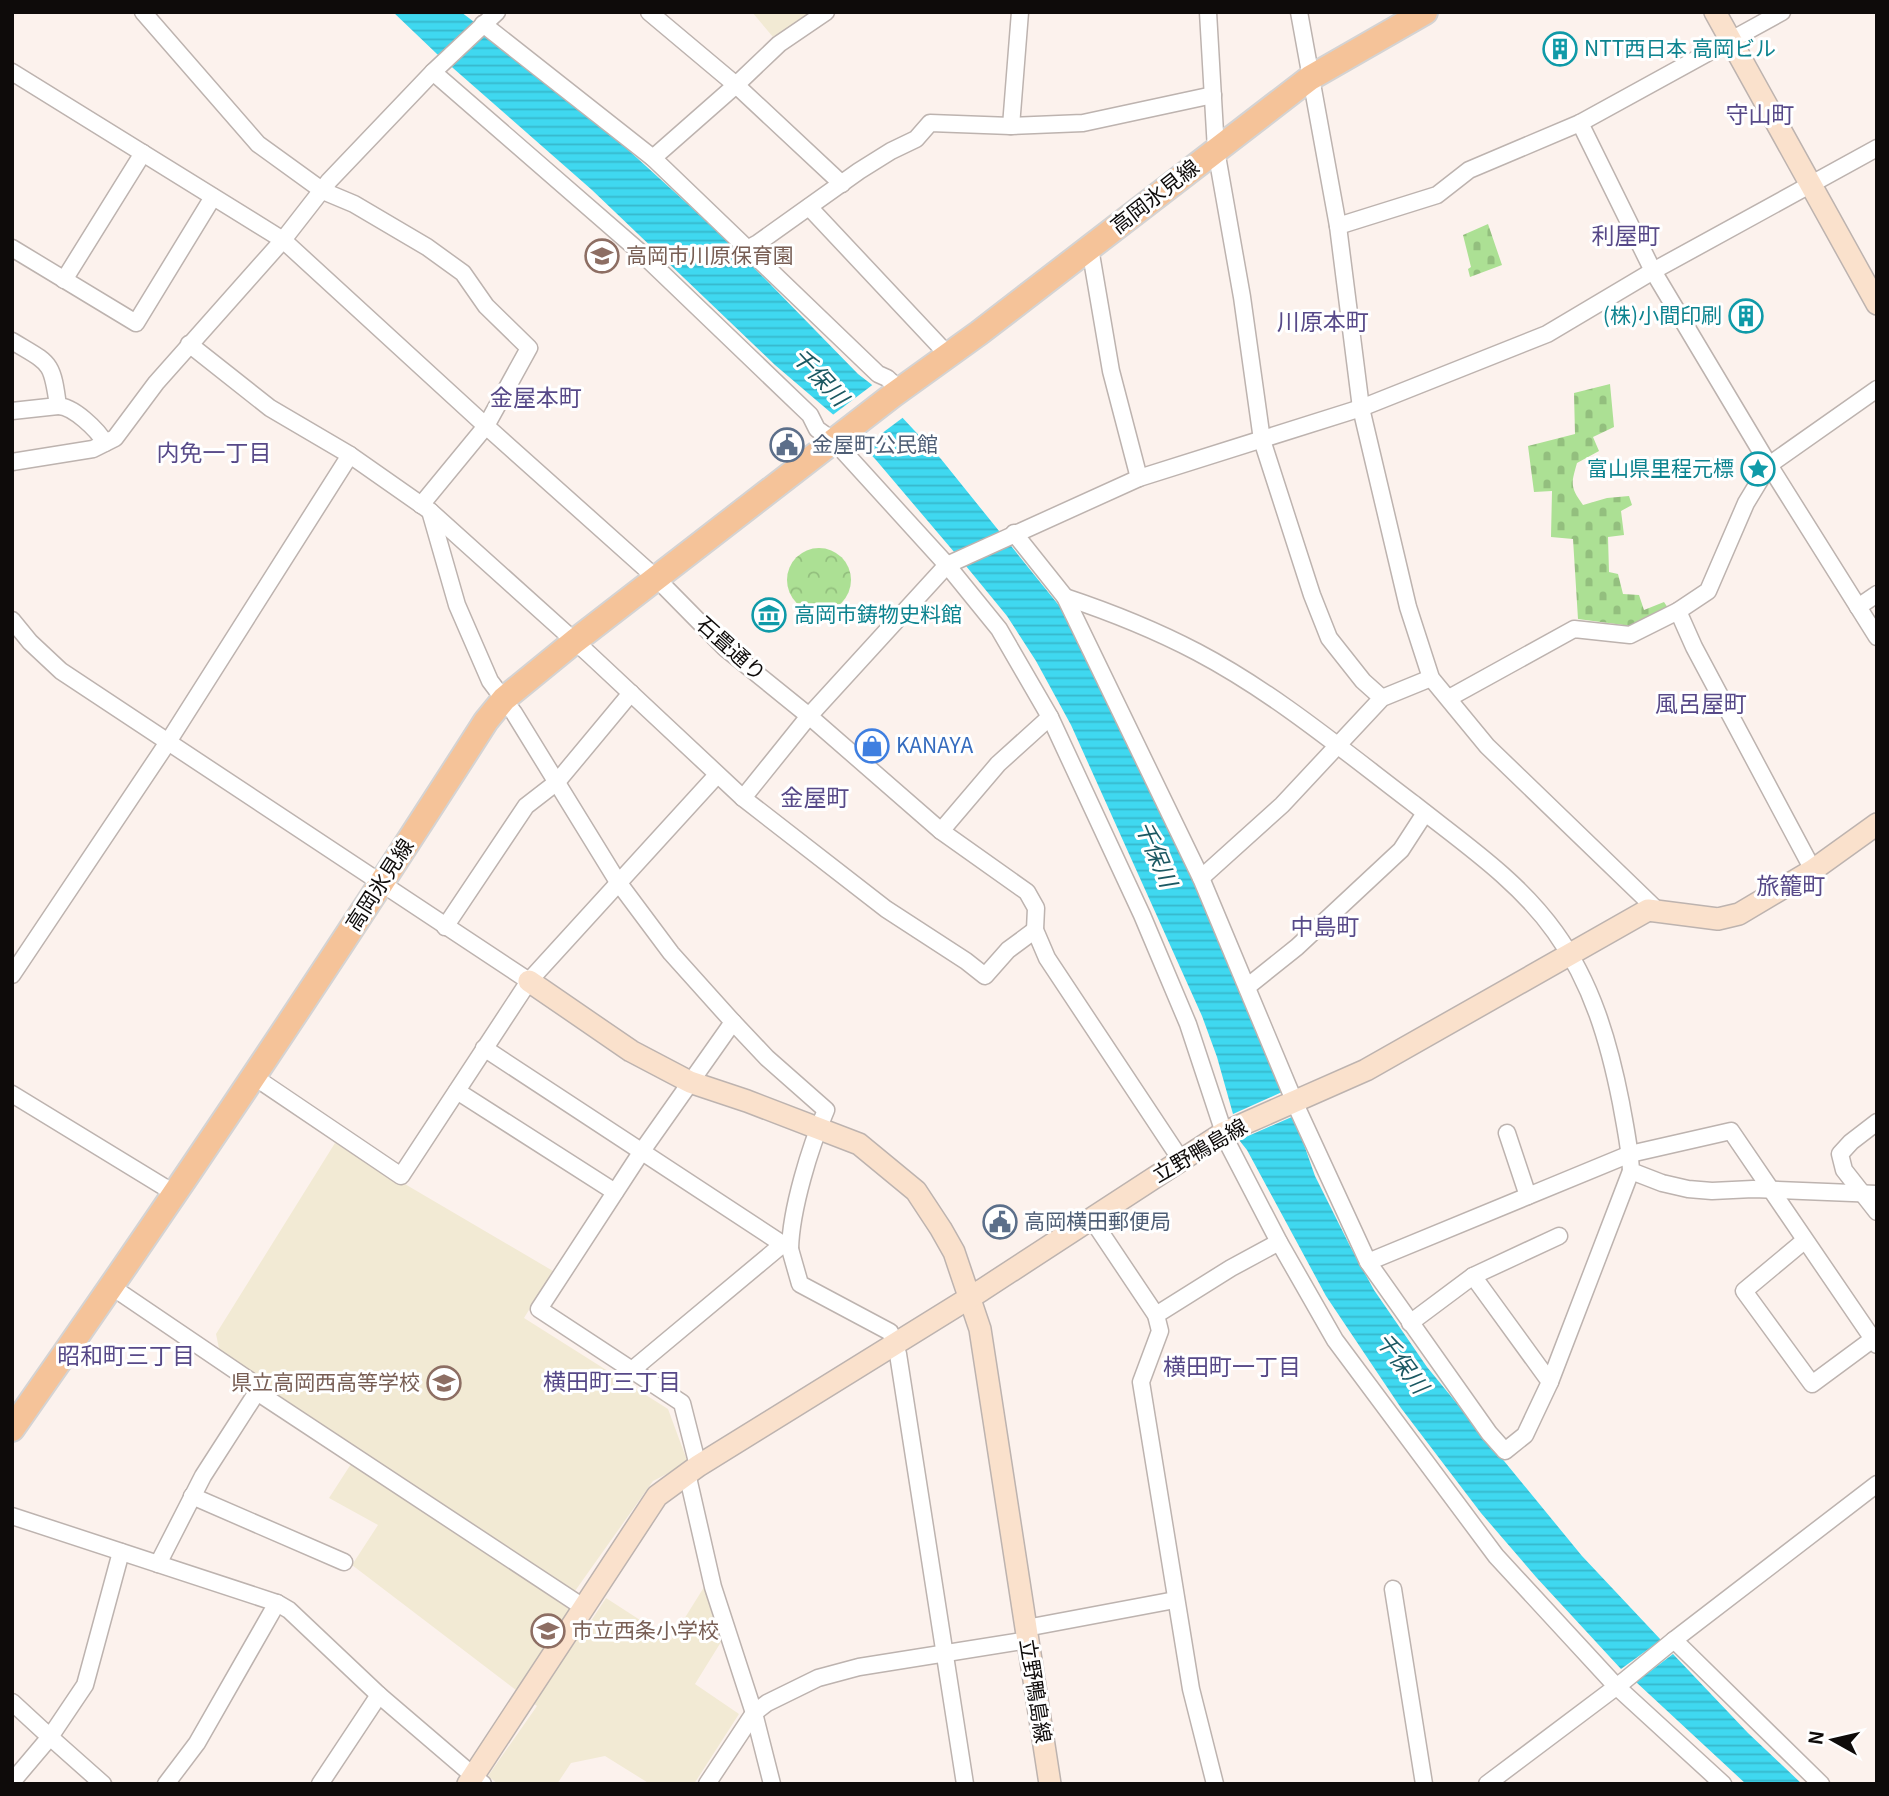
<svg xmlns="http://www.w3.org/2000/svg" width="1889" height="1796" font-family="Georgia,'Noto Sans JP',serif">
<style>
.education{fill:#f2ead4}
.forest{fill:url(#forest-crowns)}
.cemetery{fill:url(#cemetery-stones)}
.water{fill:url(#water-rules)}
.pier{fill:#fcf2ed}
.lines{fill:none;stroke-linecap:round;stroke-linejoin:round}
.street-casing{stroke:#bdb3af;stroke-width:19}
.secondary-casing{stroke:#bdb3af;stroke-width:24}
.primary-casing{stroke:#d4d3d3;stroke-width:28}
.street{stroke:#fff;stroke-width:16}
.secondary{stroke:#fae1cc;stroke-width:21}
.primary{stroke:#f5c399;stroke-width:24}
.labels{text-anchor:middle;stroke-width:6;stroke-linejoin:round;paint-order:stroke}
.culture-label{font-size:21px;fill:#0d838f;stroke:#fff;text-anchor:start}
.street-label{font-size:21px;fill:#0e0b0a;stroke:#fff}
.education-label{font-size:21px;fill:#785e54;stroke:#fff;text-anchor:start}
.service-label{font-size:21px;fill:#4e5e75;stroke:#fff;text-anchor:start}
.shop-label{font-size:21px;fill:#366cbe;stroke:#fff;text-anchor:start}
.neighbourhood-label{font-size:23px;fill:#574988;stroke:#fff}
.water-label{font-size:23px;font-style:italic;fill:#1b5862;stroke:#fff}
</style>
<defs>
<pattern id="forest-crowns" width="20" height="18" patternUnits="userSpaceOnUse" patternTransform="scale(1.75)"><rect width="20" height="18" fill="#ace094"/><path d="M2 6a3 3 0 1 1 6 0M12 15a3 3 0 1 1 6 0" fill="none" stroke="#93bf7e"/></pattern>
<pattern id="cemetery-stones" width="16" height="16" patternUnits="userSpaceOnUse" patternTransform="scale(1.75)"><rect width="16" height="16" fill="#ace094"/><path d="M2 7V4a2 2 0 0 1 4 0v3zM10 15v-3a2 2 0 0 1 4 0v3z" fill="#93bf7e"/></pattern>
<pattern id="water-rules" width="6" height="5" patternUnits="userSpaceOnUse" patternTransform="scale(1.75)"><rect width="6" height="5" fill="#3fd8f0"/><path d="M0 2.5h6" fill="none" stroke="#36b8cc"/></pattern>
</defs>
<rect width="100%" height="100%" fill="#fcf2ed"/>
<g class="education">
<path d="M752,12H812L773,37Z"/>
<path d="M335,1143L553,1271L524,1318L668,1409L688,1463L653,1481L575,1591L221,1358L216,1334Z"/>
<path d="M351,1464L591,1621L606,1598L671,1640L706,1584L721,1642L695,1684L739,1714L694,1784H650L605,1756L571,1763L557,1784H498L488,1776L537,1706L352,1565L378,1525L329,1498Z"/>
</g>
<circle class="forest" cx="819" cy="580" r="32"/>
<g class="cemetery">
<path d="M1488,224L1502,265L1470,277L1468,269L1471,267L1463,235Z"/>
<path d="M1610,384L1614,427L1593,437L1599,451L1577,463C1571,484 1570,487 1583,505L1607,498L1629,496L1632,505L1621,511L1624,535L1608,537L1609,572L1618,574L1623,594L1639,595L1644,610L1664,602L1668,608L1631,626L1578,619L1573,539L1551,537L1552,491L1534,492L1528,446L1575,434L1574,393Z"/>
</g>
<g class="water">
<path d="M393,12H461L495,38L614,137L725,238L858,374L871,384L941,459L1061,608L1081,640L1200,893L1282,1092L1233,1114L1217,1057L1202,1016L1071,725L1036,661L1007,616L966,566L876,460L836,417L775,365L592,190L437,54Z"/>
<path d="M1294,1116L1315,1176L1350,1246L1374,1290L1427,1367L1582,1556L1661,1640L1621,1669L1536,1577L1481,1513L1401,1408L1326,1296L1247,1150L1239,1140Z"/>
<path d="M1673,1654L1748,1733L1802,1784H1746L1636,1682Z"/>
</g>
<path class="pier" d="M875,383L905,416L861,449L830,417Z"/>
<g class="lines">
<defs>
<g id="street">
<path d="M143,12L258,144L323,191L354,204L427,247L463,273L486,306L529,348L486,426L421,505"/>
<path d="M649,12L736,85L842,184"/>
<path d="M1208,12L1216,150L1242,297L1262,440L1312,595L1329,638L1363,681L1382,698"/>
<path d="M1299,12L1338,226L1361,408L1408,607L1431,678L1487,746L1657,910"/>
<path d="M483,24L653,158L878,374L887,378L900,390"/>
<path d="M12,72L283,240L486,426L656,578L725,648L809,716L941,831L1027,892L1036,908L1035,930L1047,958L1181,1160"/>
<path d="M433,72L640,252L810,415L817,429L835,442L947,565L999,629L1050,717L1142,915L1188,1024L1227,1142L1279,1242L1335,1340L1496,1556L1616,1686L1723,1784"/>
<path d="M1580,123L1653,271L1769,465L1877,637"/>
<path d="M1011,126L1020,12"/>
<path d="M653,158L736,85L779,44L826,12"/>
<path d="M809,207L948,355"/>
<path d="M1338,226L1437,195L1469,170L1580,123L1782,12"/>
<path d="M12,248L136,323L213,197"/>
<path d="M1090,248L1111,371L1139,478"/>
<path d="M747,249L758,243L859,171L891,151L916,139L930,123L1011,126L1083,123L1213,95"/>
<path d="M64,280L143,153"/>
<path d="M12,341C50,364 52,360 58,406C73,406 98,430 105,443"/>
<path d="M189,344L270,408L350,455L430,511L589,654L743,798L886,909L966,961L985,976L1008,950L1035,930"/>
<path d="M12,411L58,406"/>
<path d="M12,462L93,449L115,438L156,383L283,240L329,181L433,72L497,12"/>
<path d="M430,511L457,605L490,681L514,713L618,882L671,953L733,1022L767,1058L826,1110C810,1147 791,1209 790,1249"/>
<path d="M1014,533L1065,597L1201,878L1298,1110L1368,1262L1489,1433L1505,1451L1525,1435L1550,1382L1473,1276"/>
<path d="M1065,597C1110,612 1155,630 1197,652C1275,693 1344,751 1414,804C1463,843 1518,880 1555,932C1592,983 1609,1042 1621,1103C1625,1126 1630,1148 1631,1171L1662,1183L1688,1189L1712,1191L1753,1189L1877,1194"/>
<path d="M1858,607L1877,594"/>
<path d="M1678,611L1694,647L1813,870"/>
<path d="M12,620L30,642L61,671L529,981"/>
<path d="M1449,698L1574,629L1630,635L1678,611L1708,591L1746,503L1769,465L1877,389"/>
<path d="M743,798L809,716L947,565L1139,478L1361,408L1547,334L1653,271L1877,148"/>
<path d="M941,831L998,764L1050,717"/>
<path d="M1201,878L1282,805L1382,698L1431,678"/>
<path d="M445,927L526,806L557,782L631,693"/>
<path d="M12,975L168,742L350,455"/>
<path d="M1247,987L1297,947L1401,850L1425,813"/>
<path d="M484,1048L790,1249L800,1284L890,1332L898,1354L965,1784"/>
<path d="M253,1076L401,1176L529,981L717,775"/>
<path d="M457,1091L615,1192"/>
<path d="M12,1094L174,1193"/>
<path d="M1877,1122L1851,1142L1840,1154L1844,1170L1877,1212"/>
<path d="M1507,1133L1528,1196"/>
<path d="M1091,1218L1156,1315L1160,1331L1141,1382L1191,1689L1215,1784"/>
<path d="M1804,1241L1744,1291L1812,1384L1873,1339"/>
<path d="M1368,1262L1630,1154L1731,1131L1877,1345"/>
<path d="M112,1287L252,1382L257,1392L583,1607"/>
<path d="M1156,1315L1231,1268L1279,1242"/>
<path d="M1410,1323L1473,1276L1559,1236"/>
<path d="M632,1370L783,1244"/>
<path d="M1550,1382L1631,1171"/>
<path d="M698,1466L682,1403L539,1309L642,1151L733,1022"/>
<path d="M687,1473L713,1587L754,1713L772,1784"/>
<path d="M192,1496L344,1562"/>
<path d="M12,1516L277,1603L289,1610L379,1695L483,1784"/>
<path d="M158,1564L203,1476L257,1392"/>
<path d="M1393,1589L1424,1784"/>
<path d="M1026,1628L1175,1600"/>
<path d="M1674,1640L1821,1784"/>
<path d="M12,1702L50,1737L85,1685L121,1552"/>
<path d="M12,1782L50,1737L103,1784"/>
<path d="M166,1784L197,1743L277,1603"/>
<path d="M320,1784L379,1695"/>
<path d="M707,1784L754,1713L767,1703L818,1678L859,1667L1028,1640"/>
<path d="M1487,1784L1624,1681L1674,1640L1877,1484"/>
</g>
<g id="secondary">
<path d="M1715,12L1877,304"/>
<path d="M529,981L631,1051L690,1082L747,1101L859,1144L916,1191L941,1229L954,1252L980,1329L1050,1784"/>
<path d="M468,1784L657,1496L698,1466L982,1290L1223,1133L1366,1070L1648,910L1718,919L1739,914L1813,870L1877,824"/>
</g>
<path id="primary" d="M12,1429C175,1197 333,960 486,721L504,699L575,641L893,395L979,333L1310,78L1425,12"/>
</defs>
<use href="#street" class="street-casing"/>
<use href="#secondary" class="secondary-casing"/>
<use href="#primary" class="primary-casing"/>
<use href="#street" class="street"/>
<use href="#secondary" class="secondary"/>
<use href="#primary" class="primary"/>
</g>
<defs>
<symbol id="building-ring" viewBox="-11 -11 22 22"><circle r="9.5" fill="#fff" stroke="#0f9aa8" stroke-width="1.5"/><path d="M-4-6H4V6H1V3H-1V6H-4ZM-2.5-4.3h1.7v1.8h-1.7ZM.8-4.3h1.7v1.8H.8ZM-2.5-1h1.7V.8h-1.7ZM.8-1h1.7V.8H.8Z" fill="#0f9aa8"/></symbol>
<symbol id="school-ring" viewBox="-11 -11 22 22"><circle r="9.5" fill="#fff" stroke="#8d6e63" stroke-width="1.5"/><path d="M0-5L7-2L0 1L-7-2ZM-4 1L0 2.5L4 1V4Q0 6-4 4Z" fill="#8d6e63"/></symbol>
<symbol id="civic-ring" viewBox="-11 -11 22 22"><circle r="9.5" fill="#fff" stroke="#5c6f8a" stroke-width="1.5"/><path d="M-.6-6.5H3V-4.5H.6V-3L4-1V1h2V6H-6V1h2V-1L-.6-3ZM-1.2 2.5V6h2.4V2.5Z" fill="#5c6f8a"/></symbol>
<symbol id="sight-ring" viewBox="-11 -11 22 22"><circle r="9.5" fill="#fff" stroke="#0f9aa8" stroke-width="1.5"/><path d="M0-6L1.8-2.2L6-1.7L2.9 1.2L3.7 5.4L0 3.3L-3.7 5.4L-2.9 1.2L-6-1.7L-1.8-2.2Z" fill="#0f9aa8"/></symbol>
<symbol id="museum-ring" viewBox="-11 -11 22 22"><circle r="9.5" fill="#fff" stroke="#0f9aa8" stroke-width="1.5"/><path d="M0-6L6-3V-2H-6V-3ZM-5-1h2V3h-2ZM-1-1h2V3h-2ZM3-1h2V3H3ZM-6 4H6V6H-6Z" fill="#0f9aa8"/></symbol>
<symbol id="shop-ring" viewBox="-11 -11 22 22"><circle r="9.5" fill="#fff" stroke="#3f7fe0" stroke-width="1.5"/><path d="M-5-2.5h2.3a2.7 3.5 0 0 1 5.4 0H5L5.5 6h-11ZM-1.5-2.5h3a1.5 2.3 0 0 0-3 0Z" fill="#3f7fe0"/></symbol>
</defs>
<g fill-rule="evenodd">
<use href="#building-ring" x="1541" y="30" width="38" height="38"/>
<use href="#school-ring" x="583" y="237" width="38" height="38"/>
<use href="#building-ring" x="1727" y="297" width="38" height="38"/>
<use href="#civic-ring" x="768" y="426" width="38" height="38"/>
<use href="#sight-ring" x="1739" y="450" width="38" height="38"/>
<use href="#museum-ring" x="750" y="596" width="38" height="38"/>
<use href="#shop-ring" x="853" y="727" width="38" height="38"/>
<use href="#civic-ring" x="981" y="1203" width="38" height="38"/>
<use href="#school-ring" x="425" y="1364" width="38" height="38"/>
<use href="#school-ring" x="529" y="1612" width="38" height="38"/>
</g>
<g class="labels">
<g class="culture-label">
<text x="1584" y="56">NTT西日本 高岡ビル</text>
<text x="1722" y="323" text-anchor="end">(株)小間印刷</text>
<text x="1734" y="476" text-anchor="end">富山県里程元標</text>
<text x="794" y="622">高岡市鋳物史料館</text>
</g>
<g class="street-label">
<text transform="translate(1155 197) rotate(-38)" y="7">高岡氷見線</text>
<text transform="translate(731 649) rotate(42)" y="7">石畳通り</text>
<text transform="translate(380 885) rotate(-57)" y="7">高岡氷見線</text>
<text transform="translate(1200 1151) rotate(-30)" y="7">立野鴨島線</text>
<text transform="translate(1035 1691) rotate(81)" y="7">立野鴨島線</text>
</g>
<g class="education-label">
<text x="626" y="263">高岡市川原保育園</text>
<text x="420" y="1390" text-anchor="end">県立高岡西高等学校</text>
<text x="572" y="1638">市立西条小学校</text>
</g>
<g class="service-label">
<text x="812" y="452">金屋町公民館</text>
<text x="1024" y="1229">高岡横田郵便局</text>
</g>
<g class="shop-label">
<text x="896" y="753">KANAYA</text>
</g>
<g class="neighbourhood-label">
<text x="1760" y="123">守山町</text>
<text x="1626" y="244">利屋町</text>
<text x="1323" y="330">川原本町</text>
<text x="536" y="406">金屋本町</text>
<text x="214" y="461">内免一丁目</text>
<text x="1701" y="712">風呂屋町</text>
<text x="815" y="806">金屋町</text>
<text x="1791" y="894">旅籠町</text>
<text x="1325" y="935">中島町</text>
<text x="126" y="1364">昭和町三丁目</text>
<text x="1232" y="1375">横田町一丁目</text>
<text x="612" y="1390">横田町三丁目</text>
</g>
<g class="water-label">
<text transform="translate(820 377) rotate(47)" y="8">千保川</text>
<text transform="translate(1156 854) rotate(67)" y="8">千保川</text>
<text transform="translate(1402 1363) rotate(53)" y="8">千保川</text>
</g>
</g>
<rect width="1889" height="1796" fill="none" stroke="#0e0b0a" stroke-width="28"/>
<g transform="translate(1833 1740) rotate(278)" stroke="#ffffff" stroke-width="5" paint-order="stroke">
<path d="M0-5L12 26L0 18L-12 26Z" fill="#0e0b0a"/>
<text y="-10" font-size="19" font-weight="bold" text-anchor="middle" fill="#0e0b0a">N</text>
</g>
</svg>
